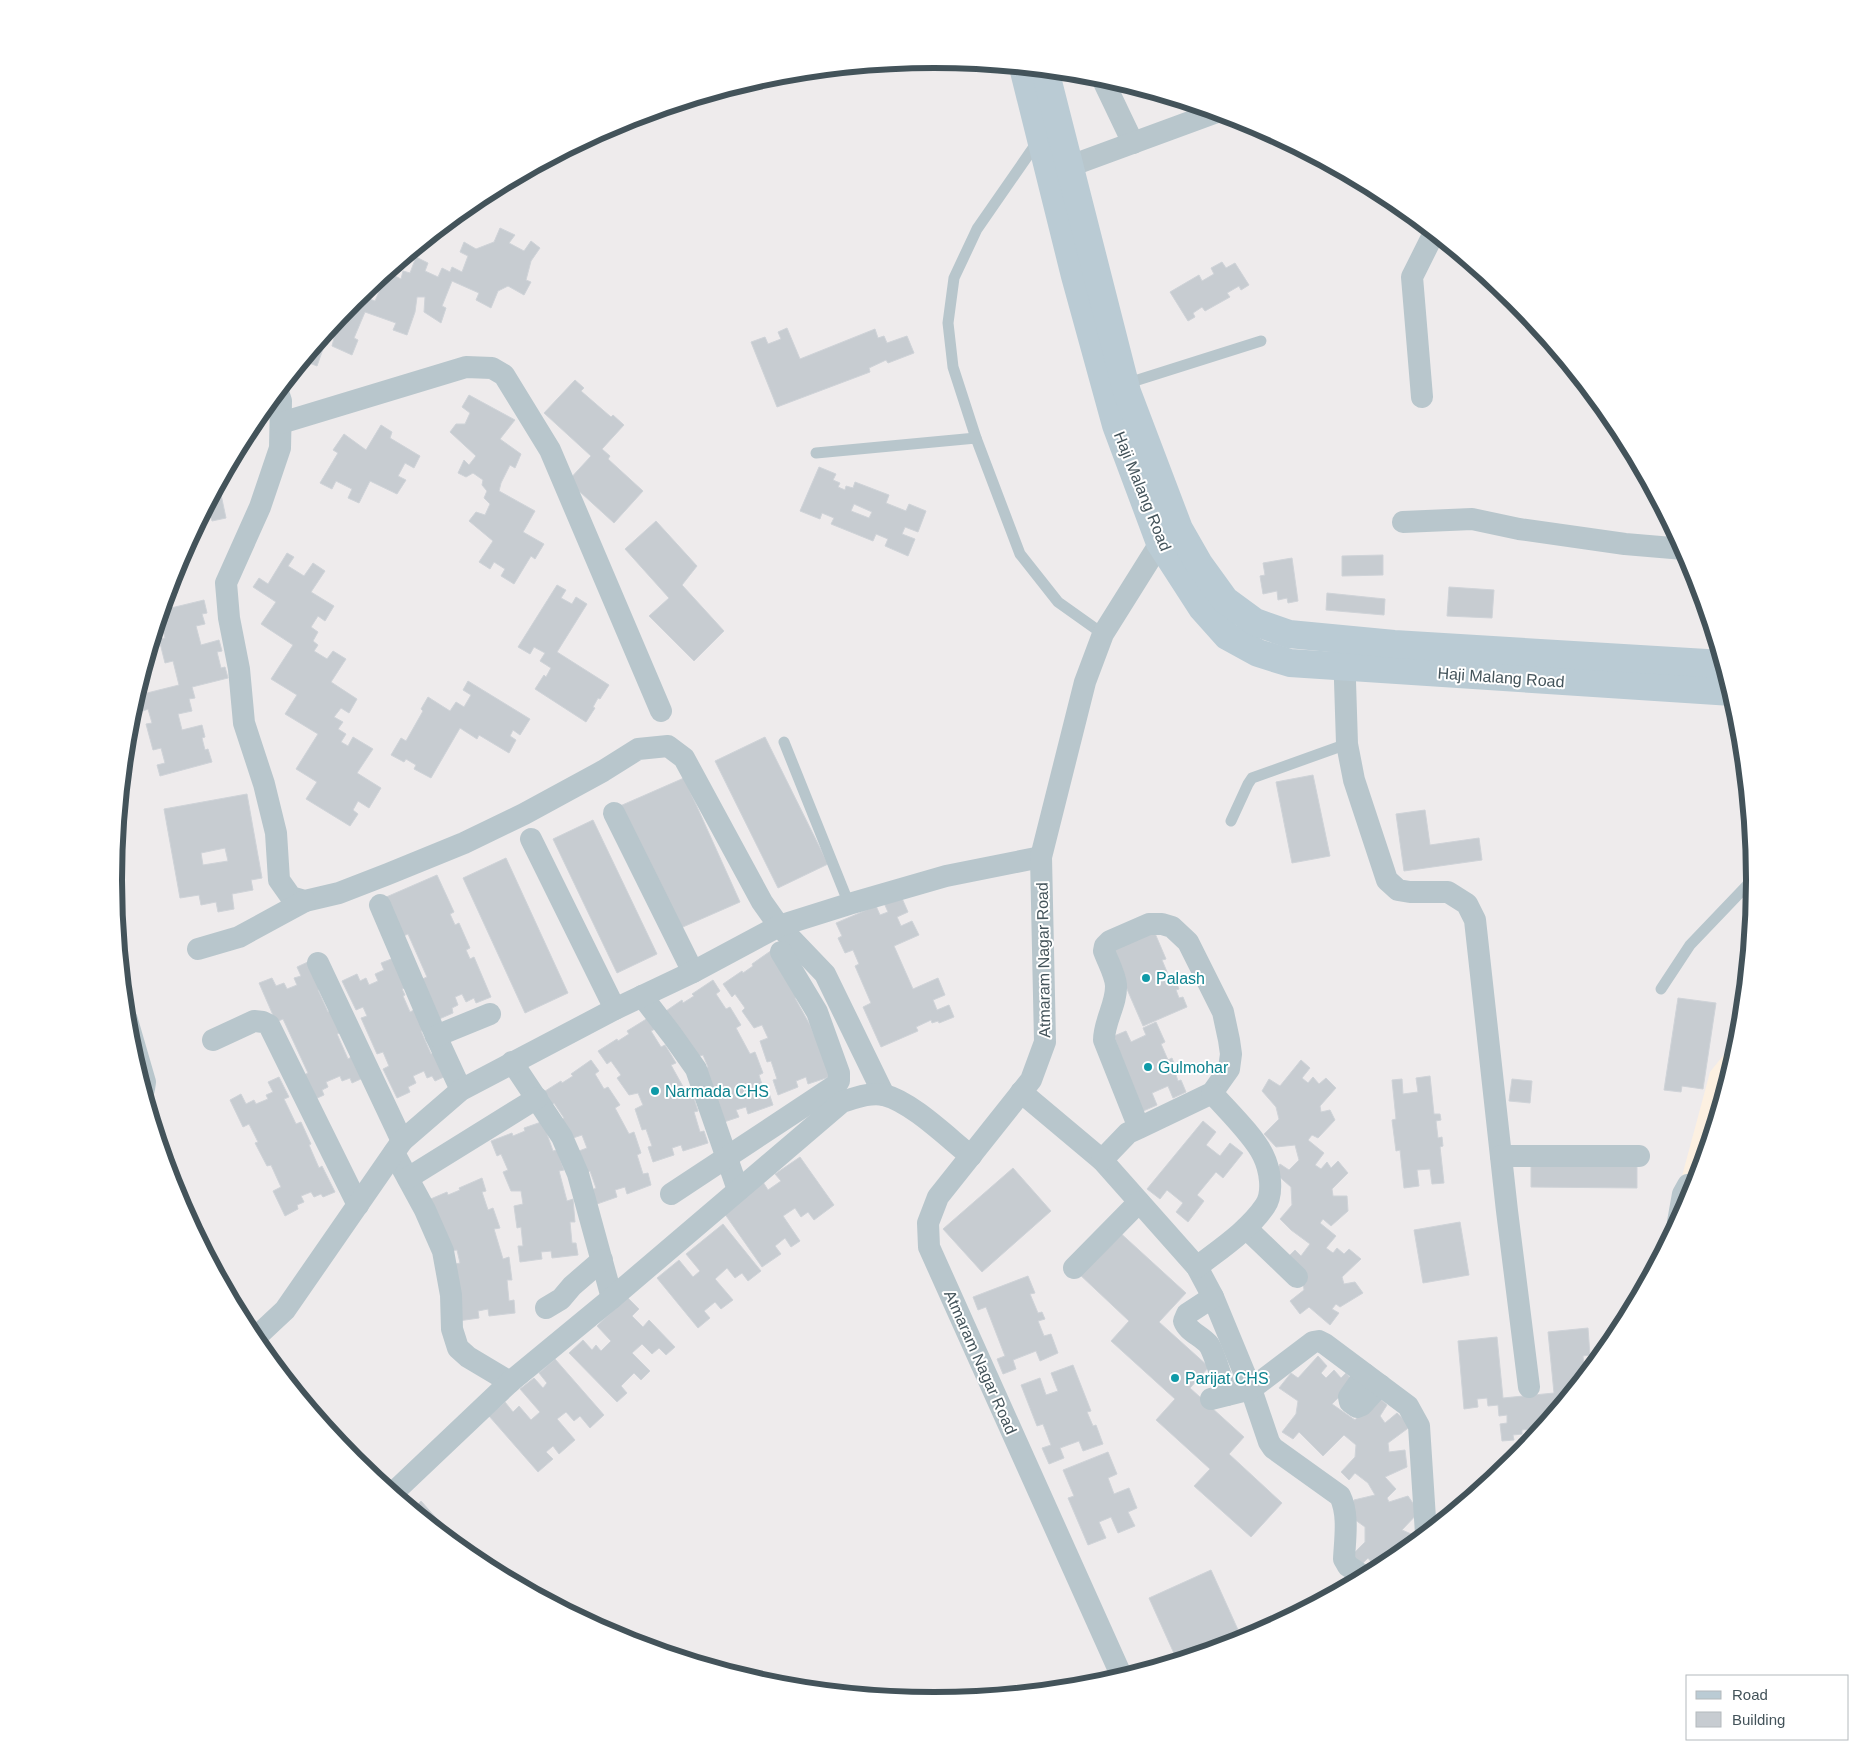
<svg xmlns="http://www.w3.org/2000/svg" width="1869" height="1760" font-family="Arial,sans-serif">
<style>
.commercial{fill:#fcf0e1}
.building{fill:#c7ccd1;stroke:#cfd3d8;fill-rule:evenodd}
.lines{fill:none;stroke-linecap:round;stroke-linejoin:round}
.lane{stroke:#b8c6cc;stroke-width:11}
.street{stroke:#b8c6cc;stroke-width:22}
.secondary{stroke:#bacbd4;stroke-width:28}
.culture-dot{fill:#0f9aa8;stroke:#fff;stroke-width:2}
.labels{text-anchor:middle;stroke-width:4;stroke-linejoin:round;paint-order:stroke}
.street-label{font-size:16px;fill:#43535a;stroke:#fff}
.culture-label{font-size:16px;fill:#0d838f;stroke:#fff;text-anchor:start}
.rim{fill:none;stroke:#43535a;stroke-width:6}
</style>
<rect width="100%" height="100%" fill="#eeebec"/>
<path class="commercial" d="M1741,1033L1740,1041L1693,1195L1668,1242L1671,1217L1710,1072Z"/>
<g class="building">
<path d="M500,228L515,235L509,243L524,251L531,241L540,248L531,261L526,280L531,282L524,295L508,286L498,291L491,308L476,300L479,293L452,281L442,306L446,308L441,323L424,312L425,297H417L415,312L407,335L393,330L396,323L365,312L354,338L358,340L352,355L332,346L336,330H329L347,307L351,309L356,301L364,304L367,298L375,301L382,285L375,282L387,272L401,279L403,271L410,273L416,257L428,263L425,271L438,277L442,268L450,272L452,267L462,272L468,256L460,252L464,242L476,249L494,242Z"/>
<path d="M1222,262L1226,268L1235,263L1249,285L1241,290L1239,286L1227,293L1230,297L1205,311L1202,307L1193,313L1195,317L1188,321L1170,292L1199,275L1202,281L1214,274L1211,268Z"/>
<path d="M787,328L800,359L875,329L878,338L884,336L887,343L907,336L914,353L888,363L886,360L869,368L870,372L777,407L751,342L765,337L768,344L781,339L778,332Z"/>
<path d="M318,343L324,346L317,366L304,361Z"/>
<path d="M575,380L584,388L581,391L611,417L613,415L624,425L602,449L610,456L608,459L643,491L614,523L568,481L591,456L544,413Z"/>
<path d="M469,395L515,420L500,439L521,454L515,468L510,465L501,483L499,491L535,511L523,532L544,544L535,559L531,556L514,584L501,576L505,569L494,562L490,569L479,562L493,541L469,521L476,512L485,515L490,504L484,498L487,491L482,485L483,480L473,473L466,477L458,473L464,460L469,465L476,456L450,432L456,424H465L470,413L462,407Z"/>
<path d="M381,425L392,432L390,438L420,456L414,468L405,463L398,476L406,480L397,494L370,481L359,503L348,498L352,489L336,481L332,489L320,483L338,453L333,450L344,434L366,450Z"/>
<path d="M819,467L836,474L833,480L840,483L838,487L845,490L846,486L853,488L855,482L889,495L886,503L906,511L909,504L926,511L918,532L905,527L902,534L915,539L908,556L885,546L888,539L876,534L873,541L831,524L834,518L822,513L820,519L800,511ZM854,504L872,512L869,518L851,511Z"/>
<path d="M219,485L226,518L212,521L209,512L203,514Z"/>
<path d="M656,521L697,566L682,585L724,631L694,661L649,616L669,598L625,549Z"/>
<path d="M287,553L294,557L288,566L304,576L313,563L325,571L311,592L334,606L325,621L318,616L311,627L318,632L313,641L318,645L314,651L327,659L333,651L346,659L331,682L357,699L349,713L341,708L334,717L343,722L338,729L346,734L341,742L348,746L353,737L373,749L357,773L381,788L369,808L358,801L353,810L358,814L350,826L306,799L317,782L296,769L318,734L285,714L297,695L271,679L293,645L261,624L276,602L253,587L259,578L268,584Z"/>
<path d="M1383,555V575L1342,576V556Z"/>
<path d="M1292,558L1298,601L1288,603L1287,598L1278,600L1277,591L1263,594L1260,576L1265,575L1263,563Z"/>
<path d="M557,585L566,590L561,598L572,604L576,597L587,604L557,652L609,685L600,699L598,698L593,707L595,708L586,722L535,689L544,675L546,677L551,668L540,661L545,653L534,647L530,654L518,647Z"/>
<path d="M1449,587L1494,590L1492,618L1447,616Z"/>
<path d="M1327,593L1385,599L1384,615L1326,610Z"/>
<path d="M169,600L171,608L204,600L207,613L202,614L205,624L196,626L201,645L219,640L222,651L217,652L221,668L225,667L228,678L192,687L195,698L189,699L192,711L178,714L182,730L202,725L205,737L202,738L205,750L208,749L212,762L160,776L157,765L165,763L161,748L153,750L146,724L152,723L148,709L143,711L139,695L179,685L173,661L165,663L159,639L165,638L160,618L165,601Z"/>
<path d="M468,681L530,719L520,735L513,730L510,736L516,740L509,753L479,735L477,739L460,728L431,778L414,769L416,765L406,759L404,762L391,755L401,738L406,741L423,711L421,709L428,697L450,711L456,702L464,707L471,695L463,690Z"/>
<path d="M765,737L828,864L778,888L715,761Z"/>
<path d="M1313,775L1330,856L1292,863L1276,782Z"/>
<path d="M684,778L740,902L676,930L620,806Z"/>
<path d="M247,794L262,878L251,880L253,890L232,894L234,909L218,912L216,902L201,905L199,895L180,898L164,809ZM225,848L228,861L203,865L201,853Z"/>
<path d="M1425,810L1430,845L1479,838L1482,860L1404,871L1396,814Z"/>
<path d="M593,820L657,954L617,973L553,839Z"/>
<path d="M506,858L568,993L525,1013L463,878Z"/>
<path d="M437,875L454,912L450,914L455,925L459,923L470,948L466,950L470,959L474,957L491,997L476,1003L474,998L466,1002L462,994L455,997L458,1005L452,1008L453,1013L437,1020L420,980L427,977L408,934L401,937L384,898Z"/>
<path d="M901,896L908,912L897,917L901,926L912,921L919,935L894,946L913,989L938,978L945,995L933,1000L937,1010L949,1005L954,1017L939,1023L938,1021L932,1023L931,1020L916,1027L918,1031L881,1047L863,1007L871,1003L855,966L859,964L853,950L845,953L838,938L842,936L836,923L876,906L880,915L888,912L884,903Z"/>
<path d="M1154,931L1166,959L1162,960L1170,979L1174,977L1179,989L1176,990L1179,998L1183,997L1187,1007L1143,1026L1110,950Z"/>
<path d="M772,950L800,995L795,998L810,1025L832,1076L808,1084L806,1077L796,1081L798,1087L778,1095L773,1080L777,1079L771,1061L767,1062L760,1041L768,1038L762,1025L754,1028L742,1011L745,1008L735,994L732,997L723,984L742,971L743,973L753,966L752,964Z"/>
<path d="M394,958L405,988L402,989L405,995L403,996L410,1012L416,1009L425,1030L421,1031L431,1054L437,1052L448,1075L435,1081L432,1076L427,1078L424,1071L413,1076L416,1083L408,1087L410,1092L397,1098L383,1069L389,1066L383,1052L377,1054L361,1018L367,1016L363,1007L356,1010L342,981L357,974L360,981L366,978L369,985L378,981L375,974L384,970L381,963Z"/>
<path d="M310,961L322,988L318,990L328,1012L332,1010L342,1032L337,1034L348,1059L353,1056L363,1078L352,1083L350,1078L342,1081L340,1076L326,1082L328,1087L322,1090L324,1095L315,1099L304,1075L308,1073L283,1019L276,1022L259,983L272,978L276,986L284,983L287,989L297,985L294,978L301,976L297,967Z"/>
<path d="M713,980L720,991L716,994L726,1009L730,1007L741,1025L736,1028L750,1054L755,1052L763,1073L759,1075L765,1094L769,1093L773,1105L748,1114L746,1107L736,1110L739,1117L718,1124L700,1071L708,1067L703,1055L694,1058L663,1013L682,1000L683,1003L694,996L692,994Z"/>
<path d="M1678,998L1716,1003L1703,1089L1682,1086L1681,1092L1664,1090Z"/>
<path d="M648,1018L655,1029L651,1031L661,1047L665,1045L676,1063L671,1065L686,1092L691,1089L698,1111L694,1112L700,1132L704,1131L708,1143L683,1151L681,1145L672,1148L674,1155L653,1162L648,1147L652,1146L646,1129L642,1130L635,1109L643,1105L638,1093L629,1095L617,1078L621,1075L611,1061L607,1064L598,1051L617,1039L618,1041L629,1034L627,1031Z"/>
<path d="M1156,1022L1165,1042L1161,1044L1168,1060L1172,1058L1178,1074L1176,1075L1178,1081L1181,1080L1186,1092L1173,1098L1168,1086L1152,1093L1157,1105L1141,1112L1114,1036L1126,1031L1131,1042L1146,1035L1143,1028Z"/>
<path d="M591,1060L599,1071L595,1074L604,1089L608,1087L620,1105L615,1108L629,1134L634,1132L641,1153L637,1155L643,1174L648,1173L651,1185L627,1194L625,1187L615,1190L617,1197L597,1204L592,1190L596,1188L590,1171L586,1172L579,1151L587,1148L582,1135L573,1138L561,1120L564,1118L554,1103L551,1106L542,1093L561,1081L562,1083L573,1076L571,1074Z"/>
<path d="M1301,1060L1310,1068L1302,1078L1308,1083L1313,1077L1319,1084L1326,1078L1336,1088L1320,1106L1321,1112L1330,1110L1335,1120L1318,1138L1312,1135L1308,1140L1324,1153L1315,1165L1321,1169L1327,1162L1331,1168L1338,1161L1348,1173L1332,1189L1333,1196H1347L1348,1211L1331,1226L1323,1219L1320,1223L1336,1236L1326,1248L1333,1253L1337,1248L1344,1254L1349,1249L1361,1259L1342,1277L1344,1284L1355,1282L1363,1293L1340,1307L1336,1304L1332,1309L1339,1313L1330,1325L1309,1307L1300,1314L1290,1301L1304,1290L1302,1272L1287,1258L1295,1250L1301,1256L1310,1244L1291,1230L1280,1219L1292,1205L1291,1187L1275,1173L1280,1164L1289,1170L1299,1160L1295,1145L1276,1147L1264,1134L1279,1119L1276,1107L1262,1091L1269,1079L1280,1086Z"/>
<path d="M1430,1076L1434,1114H1440L1441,1120L1436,1121L1438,1138L1442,1137L1443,1146L1440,1147L1444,1183L1432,1184L1430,1169L1417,1170L1419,1186L1404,1188L1400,1150L1396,1151L1392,1120L1396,1119L1392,1080L1402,1079L1403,1094L1418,1092L1416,1078Z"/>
<path d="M279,1077L289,1097L284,1099L296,1124L301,1122L311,1144L309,1145L319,1168L322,1166L335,1192L323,1197L321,1194L314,1197L311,1192L301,1196L304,1202L297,1205L298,1209L285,1216L273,1191L281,1187L271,1165L267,1166L255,1143L258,1142L249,1124L243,1127L230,1100L241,1094L246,1104L254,1100L256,1104L268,1099L266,1095L273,1092L268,1082Z"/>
<path d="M1512,1079L1532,1081L1530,1103L1509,1101Z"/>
<path d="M547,1120V1134L553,1151L557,1150L564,1170L559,1171L567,1201L573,1199L575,1222H570L572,1243H576L578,1255L552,1258L551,1251L541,1252L542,1259L520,1262L518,1246H523L521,1227L517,1228L514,1206L523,1204L521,1191H511L503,1172L508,1170L501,1154L497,1156L491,1141L512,1133L513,1136L525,1131L524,1128Z"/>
<path d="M1203,1121L1216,1132L1206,1145L1220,1156L1230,1143L1243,1153L1223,1178L1216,1172L1197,1195L1204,1201L1188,1222L1176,1212L1183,1203L1167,1190L1160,1199L1147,1189Z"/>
<path d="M800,1157L834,1205L814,1220L808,1212L801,1217L795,1208L783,1216L800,1241L791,1247L785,1238L775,1246L781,1254L762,1267L722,1210L763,1182L768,1190L781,1181L775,1174Z"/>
<path d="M1531,1160H1637V1188L1531,1187Z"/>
<path d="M1013,1168L1051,1211L982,1272L943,1229Z"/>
<path d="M482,1178L486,1191L482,1192L488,1210L493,1208L500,1228L494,1229L503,1259L509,1257L512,1280H507L509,1301L514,1300L515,1313L489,1316L488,1309L478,1311L479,1318L458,1321L451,1265L460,1263L457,1250L448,1251L426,1201L447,1192L448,1195L460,1190L459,1188Z"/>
<path d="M1460,1222L1469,1275L1423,1283L1414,1230Z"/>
<path d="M723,1224L761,1271L748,1281L742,1273L735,1278L727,1268L715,1279L733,1300L721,1309L715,1302L704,1311L710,1318L698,1328L657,1278L679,1260L693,1277L700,1271L686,1254Z"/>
<path d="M1116,1229L1186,1293L1159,1322L1209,1367L1190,1388L1244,1437L1229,1454L1282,1503L1251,1537L1194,1486L1210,1469L1156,1420L1175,1399L1111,1341L1129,1321L1077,1272Z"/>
<path d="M1028,1276L1035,1293L1030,1294L1038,1313L1042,1312L1045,1319L1038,1321L1044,1336L1051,1334L1058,1353L1040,1361L1036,1351L1013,1360L1016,1369L1003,1374L997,1359L1005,1356L986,1307L978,1310L973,1297Z"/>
<path d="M627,1297L639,1309L632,1316L643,1327L649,1320L675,1347L666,1355L659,1348L652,1354L642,1344L632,1353L650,1371L641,1380L634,1373L621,1386L627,1393L617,1402L569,1353L583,1340L592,1350L596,1345L601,1351L611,1341L597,1326Z"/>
<path d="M1588,1328L1590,1355L1583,1356L1584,1367L1592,1366V1368L1573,1390H1571L1569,1395L1559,1396L1560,1406L1542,1428V1425L1532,1426V1429L1522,1430V1434L1513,1435L1514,1440L1502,1441L1500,1424L1507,1423V1415L1499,1416L1498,1405L1488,1406L1487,1398L1477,1399L1478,1407L1464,1409L1458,1341L1497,1337L1503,1398L1554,1393L1548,1332Z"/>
<path d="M1318,1356L1327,1366L1321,1373L1326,1378L1334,1370L1341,1378L1346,1373L1354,1382L1332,1404L1355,1420L1376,1395L1387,1405L1380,1416L1385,1423L1397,1413L1411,1426L1388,1443L1389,1452L1405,1450L1407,1467L1385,1477L1396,1489L1387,1498L1389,1502L1408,1496L1419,1512L1402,1530L1418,1537L1417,1542L1391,1563L1378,1570L1368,1558L1360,1566L1349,1558L1365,1542V1527L1347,1514L1354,1500L1375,1495L1368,1483L1355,1473L1349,1480L1341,1472L1355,1457L1356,1445L1344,1435L1323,1456L1299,1432L1293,1439L1282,1432L1296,1414L1298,1401L1279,1388L1291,1373L1298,1378Z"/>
<path d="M555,1359L604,1415L590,1428L580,1416L574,1421L566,1412L557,1419L575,1440L559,1454L553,1446L546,1452L553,1459L538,1472L489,1416L505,1402L513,1412L519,1406L531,1420L540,1412L520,1389L534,1378L543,1388L547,1383L539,1373Z"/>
<path d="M1073,1365L1091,1411L1087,1412L1093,1426L1096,1425L1103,1444L1083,1451L1079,1441L1060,1448L1064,1458L1049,1464L1042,1448L1051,1445L1043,1424L1037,1426L1021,1385L1040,1378L1046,1395L1058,1391L1051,1373Z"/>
<path d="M1108,1452L1117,1474L1108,1478L1114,1494L1129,1488L1137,1508L1128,1512L1135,1526L1118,1533L1111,1517L1099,1522L1106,1538L1088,1545L1068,1498L1074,1496L1063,1470Z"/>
<path d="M421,1501L452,1536L449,1539L413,1509Z"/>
<path d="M1211,1570L1239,1632L1177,1660L1149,1598Z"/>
</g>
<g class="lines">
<g class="lane">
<path d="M1038,141L977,229L954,278L948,323L953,367L976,438L1020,554L1058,602L1103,634"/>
<path d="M1125,384L1261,341"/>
<path d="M816,453L976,438"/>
<path d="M784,742L849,904"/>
<path d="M1231,821L1248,784L1252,778L1347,744"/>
<path d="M1661,989L1690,945L1755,877"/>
</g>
<g class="street">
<path d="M1101,76L1133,143"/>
<path d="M1070,166L1217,112"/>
<path d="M278,392L281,401L280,448L260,507L226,583L229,618L239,669L244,723L264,784L276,833L279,880L291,897L305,901L339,893L388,874L464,843L524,814L603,771L638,749L668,746L684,758L762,902L779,926L825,974L884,1095"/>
<path d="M1422,397L1412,277L1434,233"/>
<path d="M281,423L466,367L492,368L504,375L550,450L661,711"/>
<path d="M1403,522L1472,519L1519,529L1625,544L1684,549"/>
<path d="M1344,650L1347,744L1354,780L1387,880L1398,890L1410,892H1448L1467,904L1475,920L1507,1211L1529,1387"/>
<path d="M614,813L693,972"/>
<path d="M531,839L615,1009"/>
<path d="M380,905L436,1036L461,1090"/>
<path d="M198,949L239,937L305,901"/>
<path d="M318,963L402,1141"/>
<path d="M642,996L672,1035L696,1069L738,1190"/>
<path d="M127,1020L145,1082L144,1089"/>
<path d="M436,1036L490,1014"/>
<path d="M213,1040L254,1021L263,1022L269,1025L358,1205"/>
<path d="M512,1062L562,1137L578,1174L612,1298"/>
<path d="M1021,1092L1102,1160L1197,1267L1213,1297L1251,1389L1269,1442L1273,1448L1340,1496C1349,1514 1345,1539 1344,1559L1348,1566L1365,1577"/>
<path d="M394,1153L425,1210L443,1251L451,1295L452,1329L458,1348L468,1357L510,1382"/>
<path d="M1501,1156H1639"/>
<path d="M1102,1160L1128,1133L1139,1128L1212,1093L1229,1069L1231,1054L1229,1040L1223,1012L1188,942L1172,927L1162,924H1149L1110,941L1105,946L1104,951C1108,962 1115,974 1116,985C1117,1004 1104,1021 1104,1040L1139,1128"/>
<path d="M408,1178L537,1098"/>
<path d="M671,1194L836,1085L839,1081V1073L817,1012L781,952"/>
<path d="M1678,1222L1683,1194L1688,1185L1696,1184"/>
<path d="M1246,1228L1297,1277"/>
<path d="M1197,1267C1220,1249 1248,1231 1265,1206C1274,1193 1270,1169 1263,1155C1254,1136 1227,1110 1212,1093"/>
<path d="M1074,1268L1139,1202"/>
<path d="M1213,1297L1187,1314L1184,1321C1188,1332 1202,1336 1209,1345C1215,1354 1223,1384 1227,1395"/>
<path d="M546,1308L561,1299L572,1286L602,1260"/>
<path d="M254,1339L285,1310L402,1141L461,1090L615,1009L693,972L779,926L849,904L946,876L1041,857"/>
<path d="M1365,1374L1349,1397L1350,1402L1357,1407L1362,1405L1380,1385"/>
<path d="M1211,1399L1251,1389L1313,1342L1319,1341L1325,1344L1408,1406L1419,1426L1426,1534"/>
<path d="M393,1493L510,1382L612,1298L842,1102C855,1098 870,1092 884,1095C912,1102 948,1138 971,1156"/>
<path d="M1122,1677L929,1247L928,1223L938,1197L1031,1080L1045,1042L1041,857L1085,682L1103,634L1160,543L1171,534"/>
</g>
<g class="secondary">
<path d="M1023,67L1075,276L1116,425L1160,543L1202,608L1227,636L1258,653L1290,663L1732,692"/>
<path d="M1045,70L1127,392L1179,529L1199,564L1225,600L1255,622L1289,634L1394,644L1723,664"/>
</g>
</g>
<g class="culture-dot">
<circle cx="1146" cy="978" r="5"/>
<circle cx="1148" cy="1067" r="5"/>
<circle cx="655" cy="1091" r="5"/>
<circle cx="1175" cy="1378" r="5"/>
</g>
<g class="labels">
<g class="street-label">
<text transform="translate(1143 491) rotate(68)" y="6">Haji Malang Road</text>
<text transform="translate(1501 677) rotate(4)" y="6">Haji Malang Road</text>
<text transform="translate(1043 960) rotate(-91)" y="6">Atmaram Nagar Road</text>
<text transform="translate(981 1362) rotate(66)" y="6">Atmaram Nagar Road</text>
</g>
<g class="culture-label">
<text x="1156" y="984">Palash</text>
<text x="1158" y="1073">Gulmohar</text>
<text x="665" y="1097">Narmada CHS</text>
<text x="1185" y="1384">Parijat CHS</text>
</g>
</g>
<path d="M0 0H1869V1760H0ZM122 880a812 812 0 1 1 1624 0a812 812 0 1 1-1624 0Z" fill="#fff" fill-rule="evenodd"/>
<path class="rim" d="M122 880a812 812 0 1 1 1624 0a812 812 0 1 1-1624 0Z"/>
<rect x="1686" y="1675" width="162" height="65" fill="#ffffff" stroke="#b4babd"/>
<rect x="1696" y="1691" width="25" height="8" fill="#bacbd4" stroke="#b4babd"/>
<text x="1732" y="1700" font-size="15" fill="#43535a">Road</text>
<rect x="1696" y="1712" width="25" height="15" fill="#c7ccd1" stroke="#b4babd"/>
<text x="1732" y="1725" font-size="15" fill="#43535a">Building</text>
</svg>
